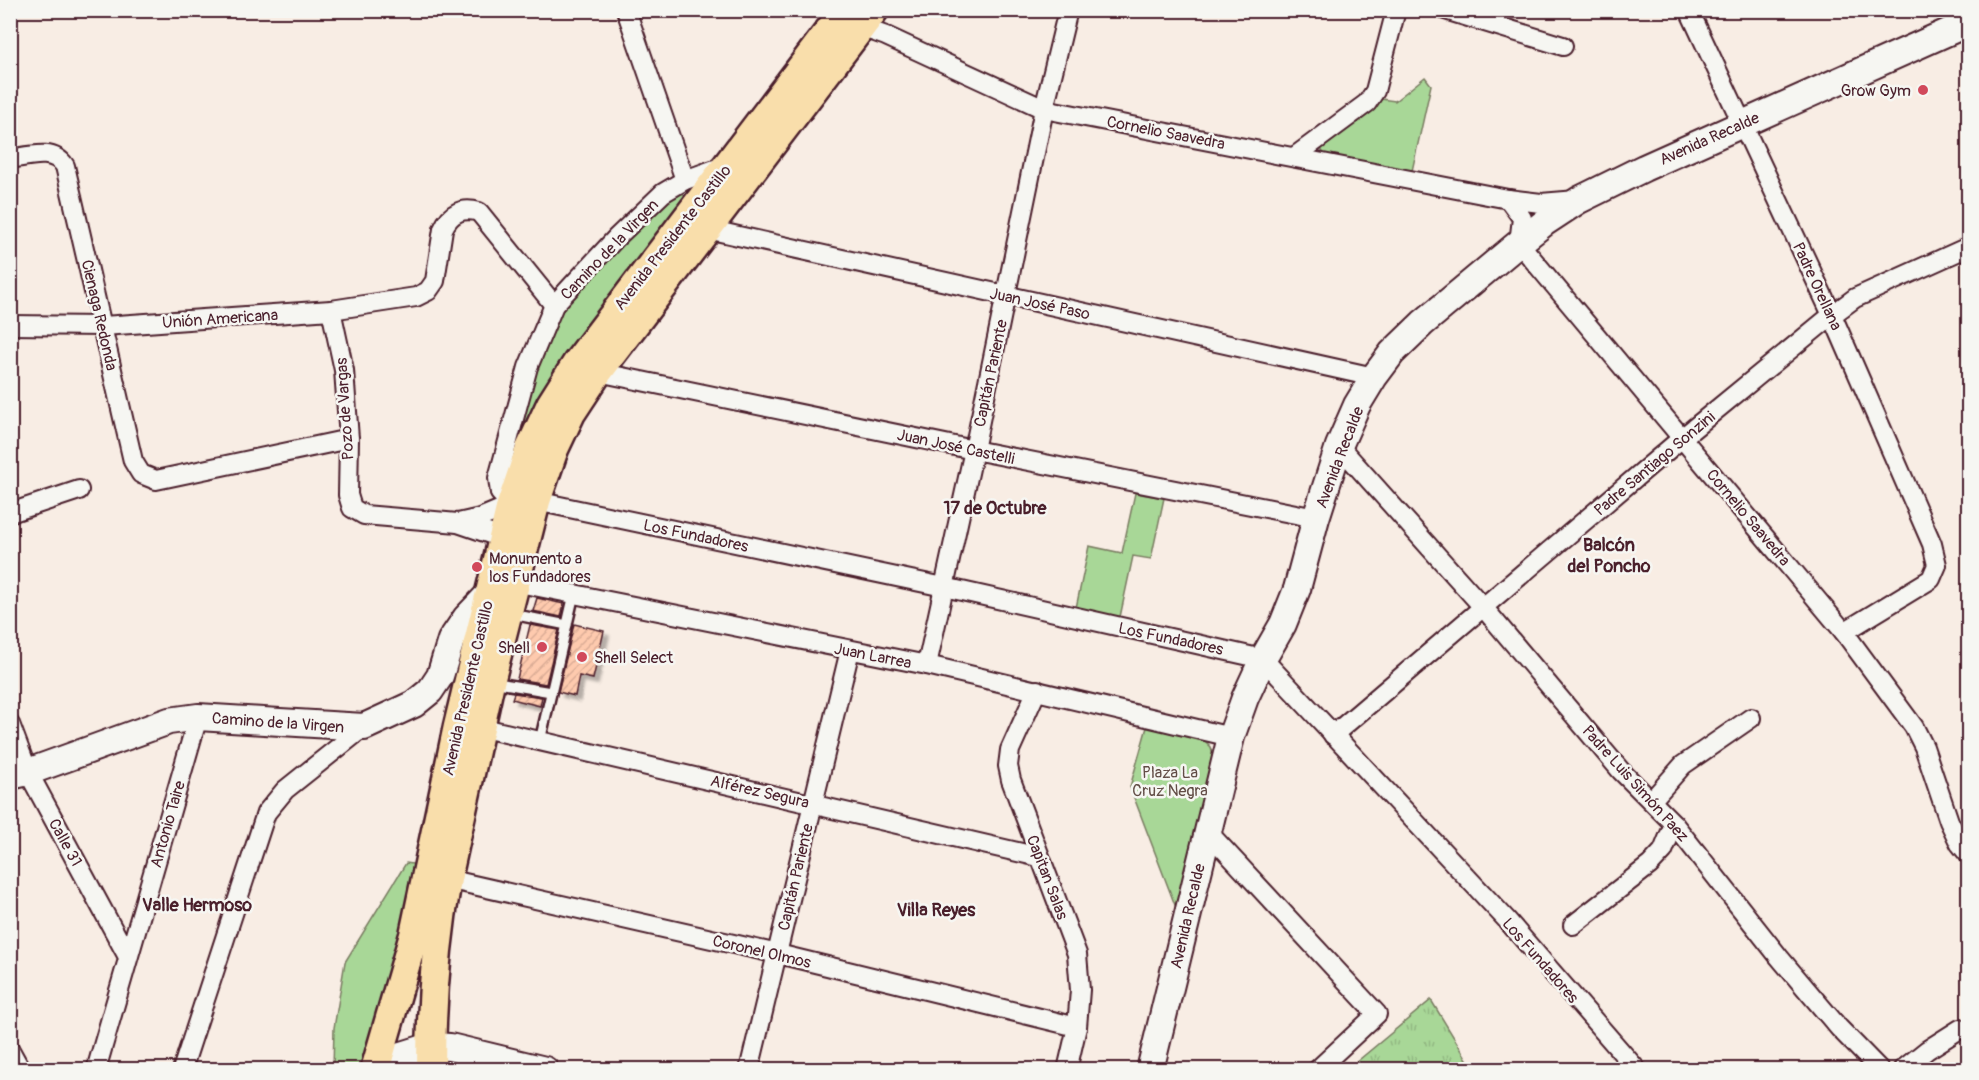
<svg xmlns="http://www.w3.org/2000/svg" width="1979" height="1080" font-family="Pangolin,sans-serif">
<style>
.grass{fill:url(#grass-tufts);stroke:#797b61;stroke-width:1.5}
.park{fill:#a8d797;stroke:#797b61;stroke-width:1.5}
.building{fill:url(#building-hatch);stroke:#4a1f2b;stroke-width:1.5;filter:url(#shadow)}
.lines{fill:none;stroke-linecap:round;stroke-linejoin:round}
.lane-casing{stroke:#4a1f2b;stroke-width:14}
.street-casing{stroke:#4a1f2b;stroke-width:22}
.secondary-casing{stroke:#4a1f2b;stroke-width:30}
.primary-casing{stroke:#4a1f2b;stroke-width:33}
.lane{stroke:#f6f6f2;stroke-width:9}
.street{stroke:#f6f6f2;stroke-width:18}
.secondary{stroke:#f6f6f2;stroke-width:26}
.primary{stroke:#f9deab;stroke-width:28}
.poi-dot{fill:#d1495b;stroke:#f6f6f2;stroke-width:2}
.labels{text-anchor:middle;stroke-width:5;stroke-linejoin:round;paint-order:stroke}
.poi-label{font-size:16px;fill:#4a1f2b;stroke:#f6f6f2;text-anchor:end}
.street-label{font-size:16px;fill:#4a1f2b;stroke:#f6f6f2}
.park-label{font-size:16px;fill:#624d46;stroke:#f6f6f2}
.neighbourhood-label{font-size:18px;font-weight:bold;fill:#4a1f2b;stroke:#f6f6f2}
</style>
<defs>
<pattern id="grass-tufts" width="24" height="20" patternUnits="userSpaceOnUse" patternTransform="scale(1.5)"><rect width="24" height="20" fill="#a8d797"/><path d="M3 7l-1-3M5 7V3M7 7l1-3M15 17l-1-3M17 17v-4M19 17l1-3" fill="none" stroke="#92b882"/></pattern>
<pattern id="building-hatch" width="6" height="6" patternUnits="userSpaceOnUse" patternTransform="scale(1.5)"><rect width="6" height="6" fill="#fecaae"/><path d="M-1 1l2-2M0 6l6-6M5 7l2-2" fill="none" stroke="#dbad96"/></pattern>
<filter id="shadow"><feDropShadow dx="5" dy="5" stdDeviation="1.5" flood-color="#0004"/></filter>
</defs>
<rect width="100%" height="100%" fill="#f8ede4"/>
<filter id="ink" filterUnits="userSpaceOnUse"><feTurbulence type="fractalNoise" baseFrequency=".0167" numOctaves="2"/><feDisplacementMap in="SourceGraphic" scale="12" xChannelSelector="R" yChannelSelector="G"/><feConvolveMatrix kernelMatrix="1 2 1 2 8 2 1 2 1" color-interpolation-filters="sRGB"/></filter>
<g filter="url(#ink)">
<path class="grass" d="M1431,1000L1473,1069H1348Z"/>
<g class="park">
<path d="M1425,77L1431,85L1412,171L1324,154L1321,149L1322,145L1366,115L1381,99L1395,101Z"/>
<path d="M680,192L687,196L506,482L536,367L553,324L566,301L670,195Z"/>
<path d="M1135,493L1164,498L1151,559L1133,556L1120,617L1076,608L1089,546L1122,553Z"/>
<path d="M1147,727L1205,741L1211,747L1214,758L1178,913L1130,787Z"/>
<path d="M406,863L419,865L365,1069L333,1070L334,1028L345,962Z"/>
</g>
<g class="building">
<path d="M537,598L564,604L561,617L533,611Z"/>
<path d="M574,624L604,631L593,679L579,676L575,696L558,692Z"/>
<path d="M530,625L559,630L546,684L517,679Z"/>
<path d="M514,693L542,697L540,706L512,699Z"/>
</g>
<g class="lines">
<defs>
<g id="lane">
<path d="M512,614L567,625"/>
<path d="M492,682L551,692"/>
<path d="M540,741L574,594"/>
</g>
<g id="street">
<path d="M626,10L685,180"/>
<path d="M1445,10L1563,46"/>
<path d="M1689,10L1832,315L1932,544L1937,565L1931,579L1844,632"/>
<path d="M852,24L886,36L1044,109L1508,199L1541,203L1577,200"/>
<path d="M1294,157L1367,103L1375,91L1396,10"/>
<path d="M10,159C30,156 53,148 65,166L133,461L141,474L156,480L349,439"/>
<path d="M1508,199L1522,218L1519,243L1844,632L1914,727L1924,747L1949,821L1960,844L1968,854"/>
<path d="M707,229L1374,377"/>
<path d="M331,310L344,370L349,439L348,495L352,508L364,515L458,523L502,538"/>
<path d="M10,325L103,326L331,310L416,297L428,291L435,281L443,229C450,213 462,207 479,212L554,305"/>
<path d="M598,372L974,450L1316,518"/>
<path d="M1339,446L1483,607L1621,771L1674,824L1779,957L1839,1028L1880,1070"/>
<path d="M536,501L944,587L1263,659L1506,919L1637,1070"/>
<path d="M10,513L79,490"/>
<path d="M458,523L480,518L511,505L500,493L498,478L528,367L554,305L616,238L663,193L685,180L726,165"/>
<path d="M514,582L927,665L1231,737"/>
<path d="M927,665L974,450L1044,109L1068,10"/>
<path d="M1037,690L1010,750L1008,766L1011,780L1077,954L1080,990L1077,1027L1067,1070"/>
<path d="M10,724L28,772L128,957"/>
<path d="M479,727L1039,857"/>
<path d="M1333,735L1682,438L1832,315L1855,298L1968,247"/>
<path d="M1652,800L1683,765L1751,718"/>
<path d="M1207,831L1377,1014L1317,1070"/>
<path d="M447,879L778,954L1077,1027"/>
<path d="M1573,925L1650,865L1663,851L1674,824"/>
<path d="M10,1050L21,1070"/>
<path d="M96,1070L198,717"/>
<path d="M182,1070L266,813L285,790L364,727"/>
<path d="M749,1070L850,650"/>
<path d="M1902,1070L1927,1050L1960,1029"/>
</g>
<g id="secondary">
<path d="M10,776L28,772L169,721L198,717L364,727L414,704L430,691L440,676L451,640L466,618L489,594"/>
<path d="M381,1070L399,1056L431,1046L450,1047L545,1070"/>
<path d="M1150,1070L1231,737L1245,698L1263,659L1283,624L1297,589L1316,518L1339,446L1357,405L1374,377L1392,353L1423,323L1519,243L1544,223L1579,200L1644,168L1968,23"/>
</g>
<g id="primary">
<path d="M375,1070L414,935L458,726L511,505L530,449L551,404L577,363L845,10"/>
<path d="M431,1070C431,1006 436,941 447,879L490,682L536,501L554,449L571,413L598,372L874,10"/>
</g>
</defs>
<use href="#lane" class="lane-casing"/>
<use href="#street" class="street-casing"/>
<use href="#secondary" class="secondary-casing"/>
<use href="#primary" class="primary-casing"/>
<use href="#lane" class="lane"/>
<use href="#street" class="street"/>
<use href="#secondary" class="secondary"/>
<use href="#primary" class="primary"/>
</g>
</g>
<g class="poi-dot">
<circle cx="1923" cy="90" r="6"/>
<circle cx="477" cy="567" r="6"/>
<circle cx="542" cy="647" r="6"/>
<circle cx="582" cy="657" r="6"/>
</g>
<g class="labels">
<g class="poi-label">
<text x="1911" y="96">Grow Gym</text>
<text x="489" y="564" text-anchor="start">Monumento a<tspan x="489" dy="18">los Fundadores</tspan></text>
<text x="530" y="653">Shell</text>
<text x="594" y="663" text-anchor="start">Shell Select</text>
</g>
<g class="street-label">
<text transform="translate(1166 132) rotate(11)" y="6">Cornelio Saavedra</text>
<text transform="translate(1709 138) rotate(-24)" y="6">Avenida Recalde</text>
<text transform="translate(672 237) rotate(-52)" y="6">Avenida Presidente Castillo</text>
<text transform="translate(609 249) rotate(-46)" y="6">Camino de la Virgen</text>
<text transform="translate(1818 286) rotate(65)" y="6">Padre Orellana</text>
<text transform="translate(1040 303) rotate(12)" y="6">Juan José Paso</text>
<text transform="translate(100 315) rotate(77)" y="6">Cienaga Redonda</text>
<text transform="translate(220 318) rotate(-4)" y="6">Unión Americana</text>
<text transform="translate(990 373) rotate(-78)" y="6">Capitán Pariente</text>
<text transform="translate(344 409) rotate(-94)" y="6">Pozo de Vargas</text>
<text transform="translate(956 446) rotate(12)" y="6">Juan José Castelli</text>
<text transform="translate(1339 457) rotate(-69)" y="6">Avenida Recalde</text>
<text transform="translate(1654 463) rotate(-40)" y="6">Padre Santiago Sonzini</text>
<text transform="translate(1749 517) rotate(50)" y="6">Cornelio Saavedra</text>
<text transform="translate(696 535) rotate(12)" y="6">Los Fundadores</text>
<text transform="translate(1171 638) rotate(12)" y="6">Los Fundadores</text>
<text transform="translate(873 655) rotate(11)" y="6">Juan Larrea</text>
<text transform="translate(467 688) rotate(-77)" y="6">Avenida Presidente Castillo</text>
<text transform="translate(278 722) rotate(4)" y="6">Camino de la Virgen</text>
<text transform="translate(1636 783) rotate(48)" y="6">Padre Luis Simón Paez</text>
<text transform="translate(760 791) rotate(13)" y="6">Alférez Segura</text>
<text transform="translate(167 824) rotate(-74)" y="6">Antonio Taire</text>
<text transform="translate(66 842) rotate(61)" y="6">Calle 31</text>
<text transform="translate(795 877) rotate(-77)" y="6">Capitán Pariente</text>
<text transform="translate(1048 877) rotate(69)" y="6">Capitan Salas</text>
<text transform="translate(1187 916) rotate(-77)" y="6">Avenida Recalde</text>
<text transform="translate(762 951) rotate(13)" y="6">Coronel Olmos</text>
<text transform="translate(1541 960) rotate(49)" y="6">Los Fundadores</text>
</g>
<g class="park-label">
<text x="1170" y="778">Plaza La<tspan x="1170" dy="18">Cruz Negra</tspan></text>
</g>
<g class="neighbourhood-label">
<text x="995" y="514">17 de Octubre</text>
<text x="1609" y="551">Balcón<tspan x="1609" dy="21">del Poncho</tspan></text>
<text x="197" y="911">Valle Hermoso</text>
<text x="936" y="916">Villa Reyes</text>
</g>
</g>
<rect width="1979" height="1080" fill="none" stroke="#f6f6f2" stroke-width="36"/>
<rect x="18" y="18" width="1943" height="1044" fill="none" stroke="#4a1f2b" stroke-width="2" filter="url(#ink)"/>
</svg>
